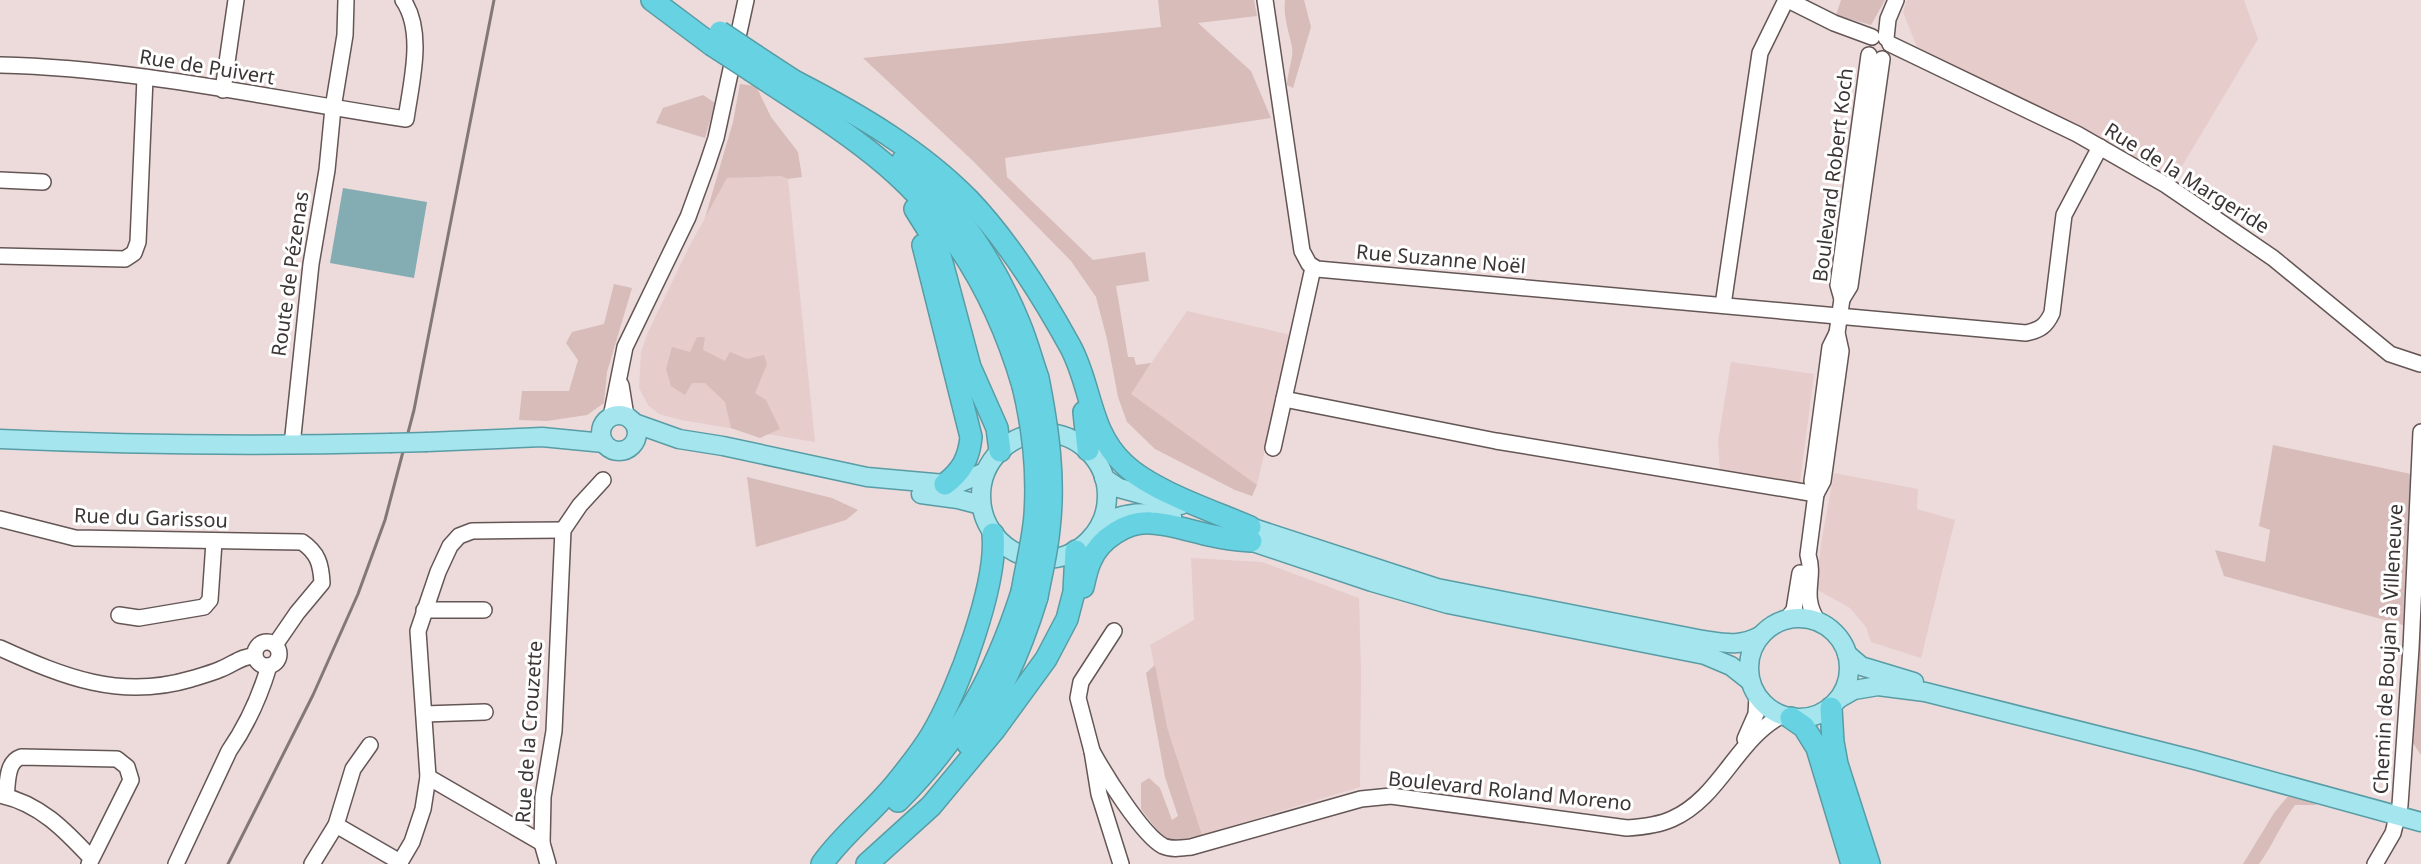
<svg xmlns="http://www.w3.org/2000/svg" width="2421" height="864" font-family="'Noto Sans',sans-serif">
<style>
.built{fill:#e6ccca}
.green{fill:#d7bcb9}
.water{fill:#83acb3}
.lines{fill:none;stroke-linecap:round;stroke-linejoin:round}
.minor-casing{stroke:#645655;stroke-width:18}
.major-casing{stroke:#589ca5;stroke-width:21}
.highway-casing{stroke:#589ca5;stroke-width:24}
.minor{stroke:#fff;stroke-width:15}
.major{stroke:#a4e5ee;stroke-width:18}
.highway{stroke:#67d3e2;stroke-width:21}
.rail{stroke:#837878;stroke-width:3}
.major-bridge-casing{stroke:#589ca5;stroke-width:21;stroke-linecap:butt}
.highway-bridge-casing{stroke:#589ca5;stroke-width:24;stroke-linecap:butt}
.major-bridge{stroke:#a4e5ee;stroke-width:18}
.highway-bridge{stroke:#67d3e2;stroke-width:21}
.labels{text-anchor:middle;stroke-width:6;stroke-linejoin:round;paint-order:stroke}
.street-label{font-size:20px;fill:#3c3535;stroke:#fff}
</style>
<rect width="100%" height="100%" fill="#ecdbda"/>
<g class="built">
<path d="M1907,0H2244L2258,39L2172,183L2071,124L1917,47L1903,12Z"/>
<path d="M781,176L788,179L815,442L681,420L659,414L648,405L639,388L641,352L648,332L690,245L727,178Z"/>
<path d="M1187,311L1291,335L1257,485L1130,394Z"/>
<path d="M1731,362L1814,374L1800,482L1795,486L1720,471L1718,441Z"/>
<path d="M1834,473L1918,489L1917,509L1955,520L1921,658L1871,642L1866,627L1850,608L1816,589L1821,544Z"/>
<path d="M1191,558L1262,562L1359,598L1361,670L1360,787L1202,835L1167,727L1150,645L1194,620Z"/>
</g>
<g class="green">
<path d="M1158,0H1254L1257,16L1198,23L1251,71L1271,118L1005,158L1007,177L1093,260L1145,252L1149,281L1116,286L1128,357H1134L1136,365L1151,363L1131,394L1257,485L1252,496L1235,490L1155,449L1127,422L1118,397L1107,339L1096,297L1071,261L973,161L863,58L1161,27Z"/>
<path d="M1285,0H1304L1311,27L1293,88L1287,85C1287,74 1294,56 1292,47C1289,32 1283,16 1285,0Z"/>
<path d="M1841,0H1885L1871,25L1836,15Z"/>
<path d="M740,84L756,86L771,117L798,152L802,177L788,179L781,176L727,178L705,218L733,122Z"/>
<path d="M703,95L715,103L705,138L656,123L663,108Z"/>
<path d="M614,284L632,288L607,372L604,403L587,415L547,421L519,420L522,391H569L578,360L566,343L572,332L604,324Z"/>
<path d="M697,337H705L703,350L725,361L730,352L747,359L764,355L767,364L755,393L766,400L780,429L760,438L731,428L725,402L705,383H692L685,395L671,386L666,369L672,347L690,352Z"/>
<path d="M2273,445L2411,474L2403,625L2224,576L2215,550L2265,562L2270,530L2259,526Z"/>
<path d="M747,477L832,498L858,510L846,520L756,547Z"/>
<path d="M2421,538V755L2409,737Z"/>
<path d="M1155,665L1167,727L1202,835L1173,841L1161,835L1141,809V783L1149,778L1160,788L1172,820L1178,816L1165,777L1146,673Z"/>
<path d="M2293,790L2317,805H2295C2281,824 2273,845 2259,864H2243L2274,813Z"/>
</g>
<path class="water" d="M343,188L427,202L414,278L330,263Z"/>
<g class="lines">
<defs>
<g id="minor">
<path d="M1265,0L1302,251L1309,264L1317,269L2026,333C2040,330 2046,326 2052,313L2064,215L2100,147"/>
<path d="M1788,0L1834,23L1872,37"/>
<path d="M1886,38L1888,19L1896,0"/>
<path d="M1890,44L2077,134L2166,185L2273,258L2390,354L2420,364"/>
<path d="M0,65C136,68 272,99 406,119C411,83 425,32 403,0"/>
<path d="M223,90L236,0"/>
<path d="M0,180L43,182"/>
<path d="M0,256L125,259L134,253L138,242L145,78"/>
<path d="M1842,299L1850,286L1882,59"/>
<path d="M1723,305L1760,53L1786,0"/>
<path d="M621,385L626,416"/>
<path d="M1284,399L1496,441L1816,494"/>
<path d="M611,417L625,347L688,217L707,165L716,138L746,0"/>
<path d="M292,445L311,264L327,170L333,108L345,35L346,0"/>
<path d="M1273,448L1313,268"/>
<path d="M1816,494L1812,481L1814,468L1830,347L1837,333"/>
<path d="M0,519L75,538L302,542C318,553 321,564 322,583L297,613L275,645"/>
<path d="M424,610H484"/>
<path d="M119,615L139,618L204,607L210,600L214,542"/>
<path d="M1786,620L1794,610L1800,573"/>
<path d="M1818,622C1800,594 1816,580 1808,555L1816,494L1823,481L1841,351L1837,333L1842,299L1838,285L1869,55"/>
<path d="M1114,631L1081,682L1078,698L1092,751L1099,794L1121,864"/>
<circle cx="267" cy="654" r="12"/>
<path d="M0,648C64,677 120,700 191,679C201,676 212,673 221,669C234,664 241,656 255,656"/>
<path d="M424,714L485,712"/>
<path d="M1745,739L1756,714L1757,697"/>
<path d="M1092,751C1104,773 1142,835 1163,846C1172,850 1182,848 1191,847L1361,799L1391,796L1627,828C1642,827 1659,825 1672,819C1720,798 1736,740 1781,716"/>
<path d="M428,777L542,843"/>
<path d="M0,795C39,803 65,830 91,858"/>
<path d="M6,796C8,783 6,762 21,757L117,759L127,767L131,780L89,864"/>
<path d="M336,825L400,862"/>
<path d="M176,864L229,751C247,725 260,696 269,666"/>
<path d="M312,864L336,825L353,769L370,745"/>
<path d="M399,864L412,842L423,809L428,777L418,631L438,572L450,546L459,536L472,531L563,530"/>
<path d="M548,864L542,843L543,797L554,731L563,530L580,505L603,480"/>
<path d="M2375,864L2393,833L2400,805L2411,648L2421,432"/>
</g>
<g id="major">
<circle cx="619" cy="433" r="18"/>
<path d="M634,423L679,439L723,446L867,477L945,484L959,483L985,472"/>
<circle cx="1044" cy="496" r="63"/>
<path d="M0,439C130,445 260,446 390,443"/>
<path d="M427,442L542,437L604,443"/>
<path d="M1104,478L1119,488L1181,505"/>
<path d="M921,494L958,499L981,505"/>
<path d="M1101,523C1126,512 1146,511 1172,516"/>
<path d="M1238,523L1437,588L1703,640C1724,643 1740,647 1760,636"/>
<path d="M1238,537L1372,582L1448,604L1705,655L1731,666L1750,681"/>
<circle cx="1799" cy="668" r="50"/>
<path d="M1847,654L1861,666L1914,682"/>
<path d="M1840,698L1854,690L1878,686L1925,692L2195,760L2421,822"/>
</g>
<g id="highway">
<path d="M652,0L712,45"/>
<path d="M756,56L808,90"/>
<path d="M752,71C797,101 845,130 886,165C955,224 998,300 1023,386"/>
<path d="M796,82C858,114 920,150 969,200C1009,242 1042,295 1070,346C1092,386 1088,430 1124,464C1152,491 1213,511 1250,527"/>
<path d="M903,160C955,203 995,263 1020,325C1027,342 1032,361 1038,378"/>
<path d="M915,209L937,244L970,367L997,428L1000,451"/>
<path d="M923,245L971,437C969,458 962,471 945,484"/>
<path d="M1084,412L1088,450"/>
<path d="M1083,587C1085,578 1087,568 1091,560C1100,539 1127,521 1151,523C1172,524 1193,532 1214,536C1226,539 1238,540 1251,541"/>
<path d="M1831,708L1833,742L1837,764L1869,864"/>
<path d="M1791,718L1804,727L1817,748L1852,864"/>
<path d="M968,744C999,699 1021,650 1037,597"/>
<path d="M898,801C961,738 995,676 1022,592"/>
<path d="M822,864C843,834 874,811 897,782C909,767 922,751 932,734C958,691 998,583 993,534"/>
<path d="M867,864L931,806L995,729L1046,659L1067,619L1074,592L1076,551"/>
</g>
</defs>
<use href="#minor" class="minor-casing"/>
<use href="#major" class="major-casing"/>
<use href="#highway" class="highway-casing"/>
<use href="#minor" class="minor"/>
<use href="#major" class="major"/>
<use href="#highway" class="highway"/>
<path class="rail" d="M228,864L313,695L358,594L385,520L414,410L494,0"/>
<defs>
<path id="major-bridge" d="M390,443L427,442"/>
<g id="highway-bridge">
<path d="M720,32L756,56"/>
<path d="M712,45L752,71"/>
<path d="M1022,592C1026,567 1033,541 1035,515C1038,472 1033,427 1023,386"/>
<path d="M1037,597C1041,575 1047,552 1049,529C1055,478 1048,429 1038,378"/>
</g>
</defs>
<use href="#major-bridge" class="major-bridge-casing"/>
<use href="#highway-bridge" class="highway-bridge-casing"/>
<use href="#major-bridge" class="major-bridge"/>
<use href="#highway-bridge" class="highway-bridge"/>
</g>
<g class="labels">
<g class="street-label">
<text transform="translate(207 67) rotate(9)" y="7">Rue de Puivert</text>
<text transform="translate(1833 175) rotate(-83)" y="7">Boulevard Robert Koch</text>
<text transform="translate(2187 178) rotate(32)" y="7">Rue de la Margeride</text>
<text transform="translate(1441 259) rotate(5)" y="7">Rue Suzanne Noël</text>
<text transform="translate(290 274) rotate(-82)" y="7">Route de Pézenas</text>
<text transform="translate(151 518) rotate(2)" y="7">Rue du Garissou</text>
<text transform="translate(2388 649) rotate(-87)" y="7">Chemin de Boujan à Villeneuve</text>
<text transform="translate(529 732) rotate(-86)" y="7">Rue de la Crouzette</text>
<text transform="translate(1510 791) rotate(6)" y="7">Boulevard Roland Moreno</text>
</g>
</g>
</svg>
